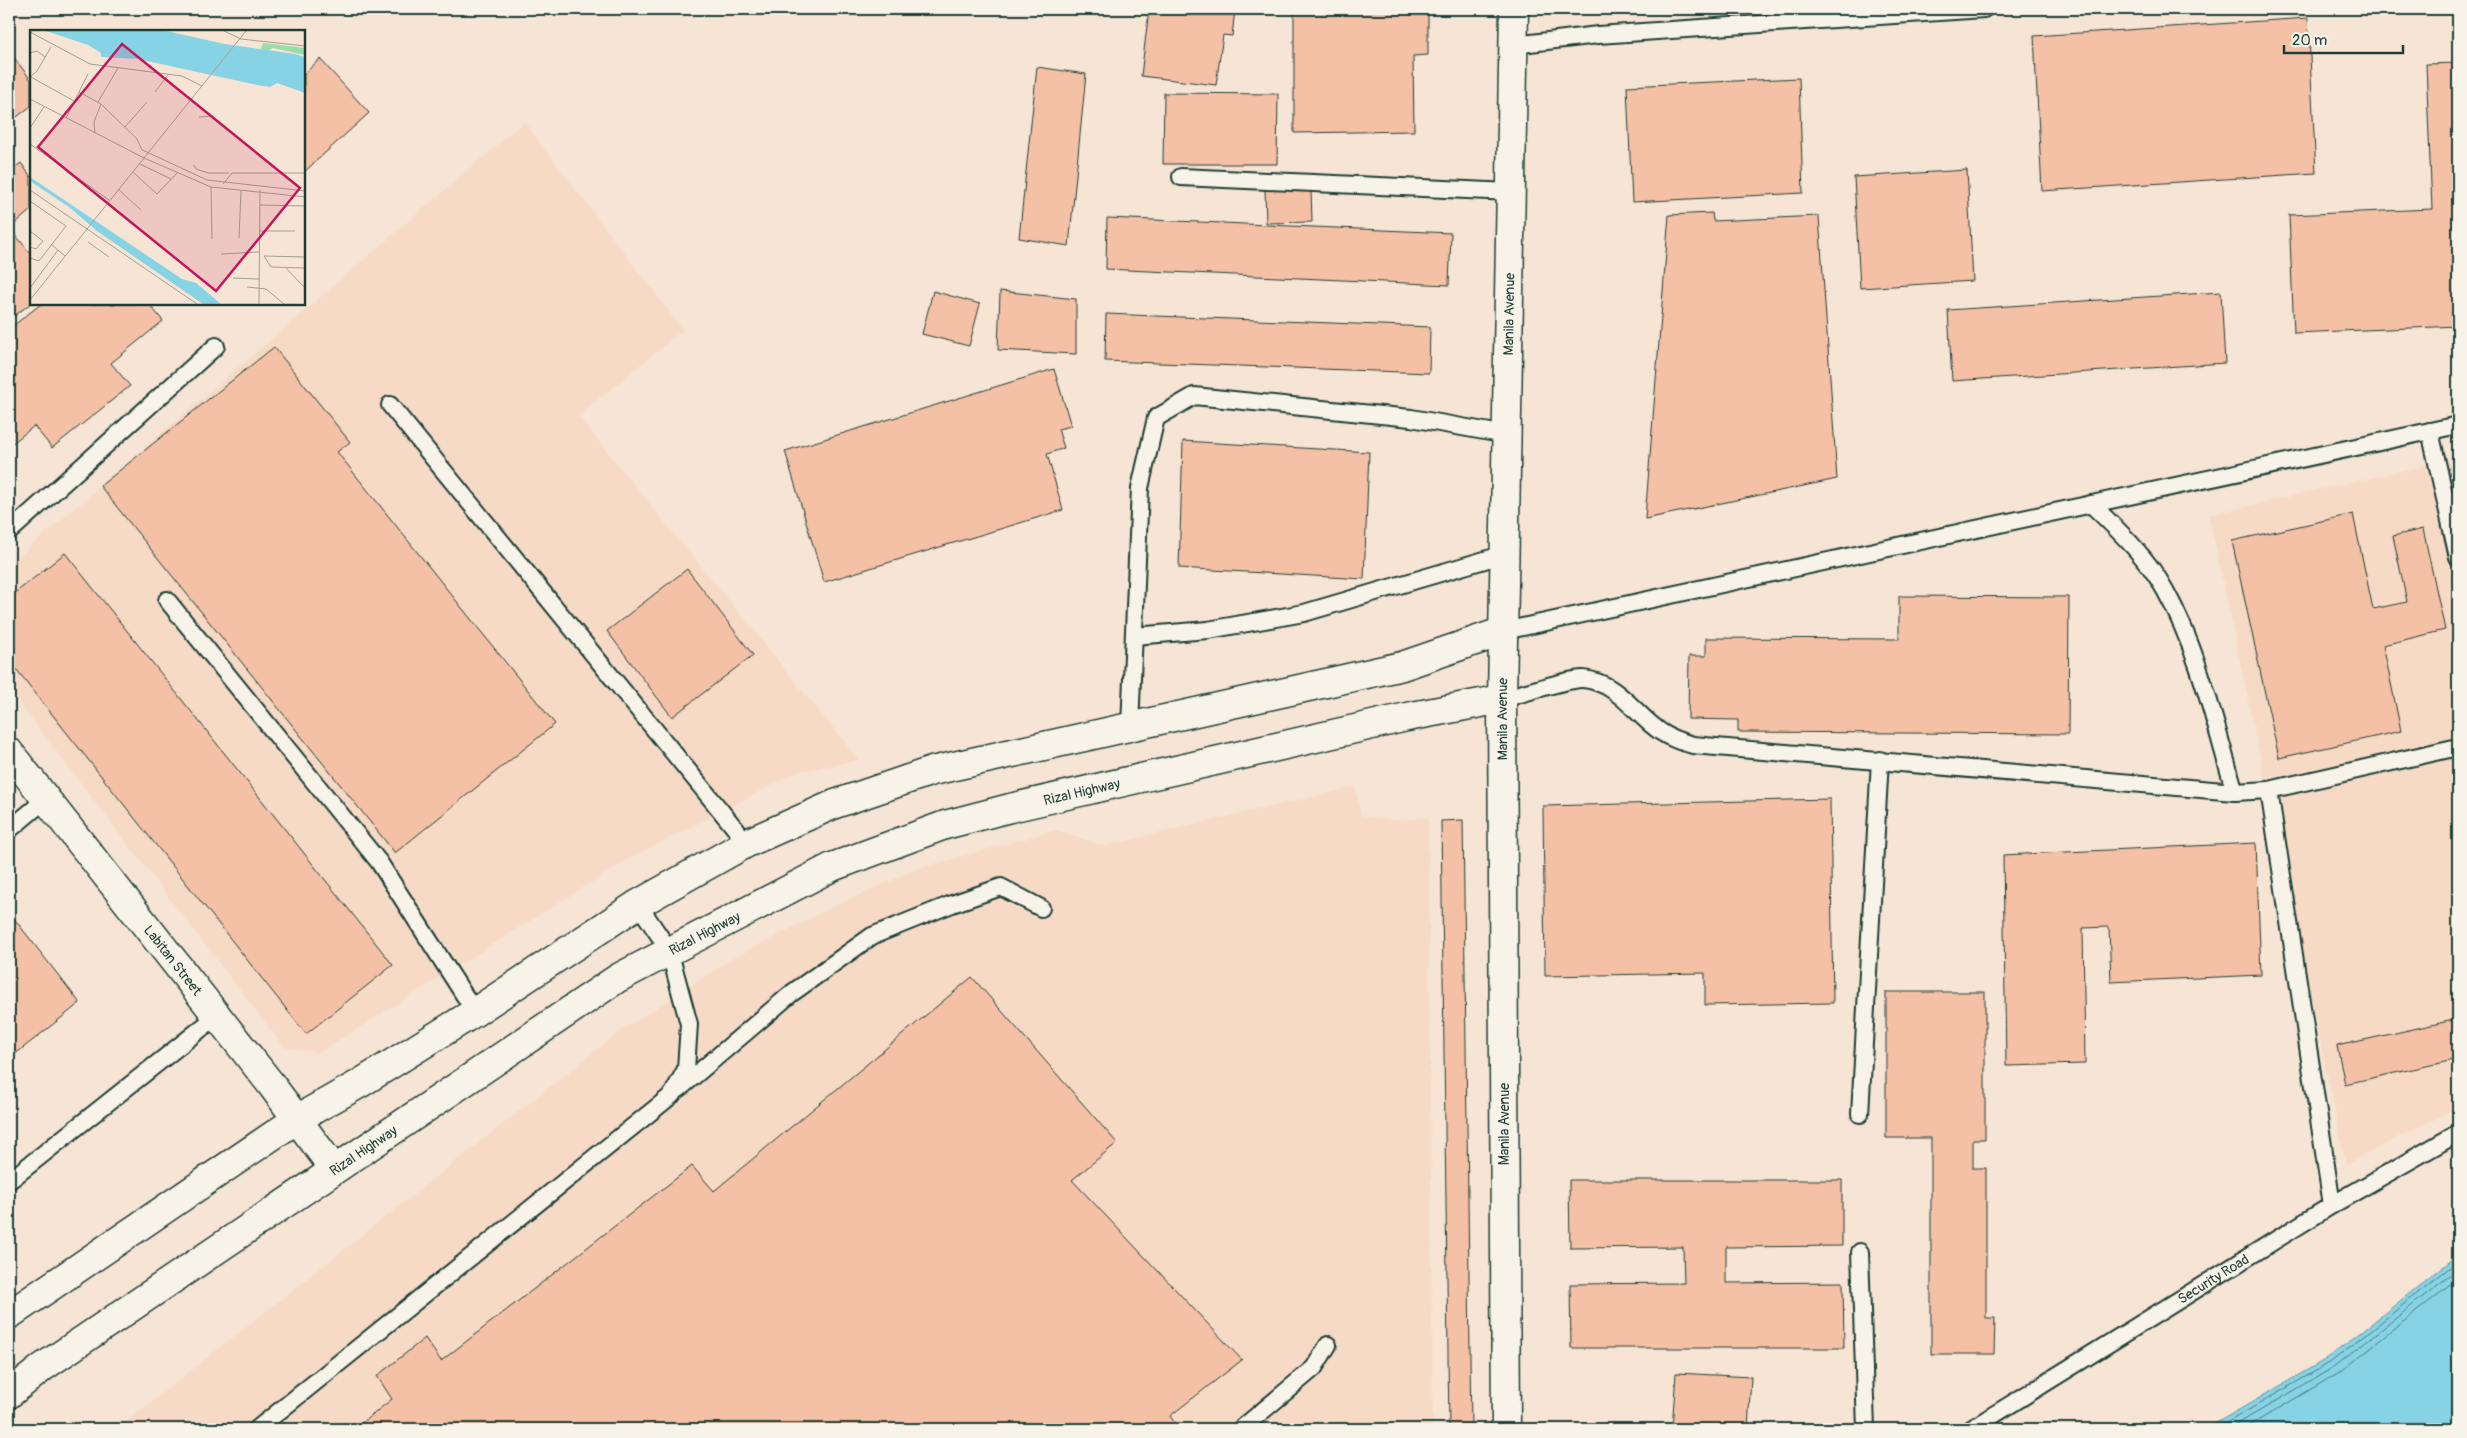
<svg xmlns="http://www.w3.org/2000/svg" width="2467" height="1438" font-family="Pangolin,sans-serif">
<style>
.built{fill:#f6dac6}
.water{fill:#87d3e6;stroke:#5d979f}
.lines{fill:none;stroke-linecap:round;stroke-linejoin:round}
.shore{stroke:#49797b;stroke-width:1}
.building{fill:#f5c1a6;stroke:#1f3d34}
.lane-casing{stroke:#1f3d34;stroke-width:20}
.secondary-casing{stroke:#1f3d34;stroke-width:31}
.primary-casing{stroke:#1f3d34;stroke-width:31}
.lane{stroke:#f7f3e8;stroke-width:16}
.secondary{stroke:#f7f3e8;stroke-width:28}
.primary{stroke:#f7f3e8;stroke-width:28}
.labels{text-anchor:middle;stroke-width:5;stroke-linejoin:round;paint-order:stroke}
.street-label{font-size:14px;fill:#1f3d34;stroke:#f7f3e8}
.inset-road{fill:none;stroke:#a0a194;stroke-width:1}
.view{fill:#c2185b;fill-opacity:0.15;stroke:#c2185b;stroke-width:2.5}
.inset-edge{fill:none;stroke:#1f3d34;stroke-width:2.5}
</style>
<rect width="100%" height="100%" fill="#f6e4d4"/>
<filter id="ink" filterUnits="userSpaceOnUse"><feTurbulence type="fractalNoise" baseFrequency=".02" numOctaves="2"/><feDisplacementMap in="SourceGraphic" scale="10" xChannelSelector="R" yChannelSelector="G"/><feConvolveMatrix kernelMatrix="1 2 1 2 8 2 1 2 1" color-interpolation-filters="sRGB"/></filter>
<g filter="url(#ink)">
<g class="built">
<path d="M524,122L683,330L578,416L859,760L797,772L632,857L318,1053L284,1047L9,690V565Z"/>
<path d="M2458,458V1107L2346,1164L2209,515Z"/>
<path d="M1355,787L1361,816L1392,820L1428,818L1433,1429H117L622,1030L735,957L831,908L917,869L1056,830L1104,846Z"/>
</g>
<path class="water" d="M2458,1255V1429H2206L2328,1358Z"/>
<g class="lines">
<g class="shore">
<path d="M2216,1429L2331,1362L2458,1261"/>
<path d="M2229,1429L2334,1367L2458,1269"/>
<path d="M2244,1429L2338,1373L2458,1279"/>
</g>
</g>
<g class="building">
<path d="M1149,9H1235L1232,36L1223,35L1216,85L1141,76Z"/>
<path d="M1294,9H1428V55L1413,56L1414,131L1294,133Z"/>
<path d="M2308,18L2316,173L2042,191L2034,36Z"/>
<path d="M9,51L31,80V106L9,123Z"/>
<path d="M320,59L369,113L304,172V74Z"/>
<path d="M2458,63V326L2294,333L2289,215L2432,209L2426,64Z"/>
<path d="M1037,67L1086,74L1069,246L1019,238Z"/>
<path d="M1799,78L1803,193L1632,202L1627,86Z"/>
<path d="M1164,93L1278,94L1277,164H1163Z"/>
<path d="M21,163L31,177V210L10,228L30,253L31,252V303L9,320V172Z"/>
<path d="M1967,170L1973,281L1860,288L1854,177Z"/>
<path d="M1311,189L1312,222L1266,223L1265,190Z"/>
<path d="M1712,213L1713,221L1819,216L1837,479L1645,519L1669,215Z"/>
<path d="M1107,218L1451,233L1449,285L1106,269Z"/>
<path d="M933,291L980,304L969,346L922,334Z"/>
<path d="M1000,291L1076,299V354L998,350Z"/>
<path d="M2221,292L2225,363L1952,381L1948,310Z"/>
<path d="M41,304H149L163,321L111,363L130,386L52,448L34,426L9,446V329Z"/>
<path d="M1106,314L1430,327L1429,373L1105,361Z"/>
<path d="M274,347L350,442L337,452L555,724L395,853L100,486Z"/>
<path d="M1054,369L1071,426L1058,429L1064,448L1047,454L1063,510L824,582L785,451Z"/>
<path d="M1183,441L1369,452L1364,579L1179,568Z"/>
<path d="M2353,514L2373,609L2407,602L2393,536L2423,529L2445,630L2383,645L2401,731L2279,758L2232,541Z"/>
<path d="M65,553L393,965L306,1034L9,660V598Z"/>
<path d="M687,569L753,655L672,717L607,631Z"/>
<path d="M1899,596L2069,597L2068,734L1738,732V720L1688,719L1689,656H1706V638L1899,639Z"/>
<path d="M1830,799L1833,1003L1705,1005V973L1545,976L1543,806Z"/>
<path d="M1463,820L1471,1429H1449L1441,821Z"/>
<path d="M2256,843L2261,975L2111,982L2109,927L2083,928L2085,1064L2006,1066L2003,855Z"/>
<path d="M9,912L80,1003L9,1059Z"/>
<path d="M972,977L1117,1143L1072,1180L1242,1360L1170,1416L1179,1429H354L392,1399L377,1376L425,1338L441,1361L692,1166L714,1191Z"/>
<path d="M1886,992H1985V1139H1973V1168H1986V1318H1995L1994,1354H1931V1138H1886Z"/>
<path d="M2458,1019V1059L2345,1084L2337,1046Z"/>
<path d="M1569,1180H1842V1246L1726,1247V1283L1843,1282L1844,1348H1571L1570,1284L1684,1283L1683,1247L1570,1248Z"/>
<path d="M1676,1373L1751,1377L1748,1429H1672Z"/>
</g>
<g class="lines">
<defs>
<g id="lane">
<path d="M1514,45L1598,35L1984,9"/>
<path d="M1181,177L1511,192"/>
<path d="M390,405L747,843"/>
<path d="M2430,431L2458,557"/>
<path d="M2091,504C2118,530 2147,557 2165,590C2199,651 2215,725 2235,792"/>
<path d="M9,532L216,346"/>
<path d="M167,600L379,862L475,1012"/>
<path d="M1504,631L2458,425"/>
<path d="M1134,636L1208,630L1304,613L1505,554"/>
<path d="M1502,699C1518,695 1570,678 1583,679C1618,682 1635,715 1661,732C1671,739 1682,742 1693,745L2235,792L2269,790L2458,747"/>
<path d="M1130,727L1140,488L1156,418L1194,396L1411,418L1507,435"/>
<path d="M2269,790L2332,1205"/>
<path d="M9,830L46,799"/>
<path d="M679,1089L792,993L872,936L952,904L1001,887L1041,908"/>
<path d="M1860,1114L1880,760"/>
<path d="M9,1181L217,1016"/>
<path d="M1860,1252L1866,1429"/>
<path d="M257,1429L672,1095L686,1069L689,1024L669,950L638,904"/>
<path d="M1241,1429L1314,1368L1328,1345"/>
<path id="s1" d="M1971,1429L2332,1205L2458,1133"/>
</g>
<g id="secondary">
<path id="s2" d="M9,752L270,1083L334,1169"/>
</g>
<g id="primary">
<path d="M9,1315L297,1119L359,1084L475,1012L638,904L747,843L835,804L932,771L1402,666L1504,631"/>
<path id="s3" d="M9,1394L43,1367L618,978L832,867L945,825L1010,808L1407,717L1502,699"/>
<path id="s4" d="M1506,1429L1502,699L1514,9"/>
</g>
</defs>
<use href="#lane" class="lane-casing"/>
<use href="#secondary" class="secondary-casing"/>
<use href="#primary" class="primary-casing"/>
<use href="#lane" class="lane"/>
<use href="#secondary" class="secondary"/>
<use href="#primary" class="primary"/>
</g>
</g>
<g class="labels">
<g class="street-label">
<text dy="5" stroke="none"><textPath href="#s4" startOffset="1115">Manila Avenue</textPath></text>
<text dy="5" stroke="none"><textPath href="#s4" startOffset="710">Manila Avenue</textPath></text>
<text dy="5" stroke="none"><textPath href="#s3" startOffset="1240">Rizal Highway</textPath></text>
<text dy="5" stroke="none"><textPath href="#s3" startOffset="835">Rizal Highway</textPath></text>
<text dy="5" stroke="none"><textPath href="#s2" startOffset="265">Labitan Street</textPath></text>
<text transform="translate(1504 1124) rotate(-90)" y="5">Manila Avenue</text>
<text dy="5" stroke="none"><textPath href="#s3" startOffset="430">Rizal Highway</textPath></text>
<text dy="5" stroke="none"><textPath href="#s1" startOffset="285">Security Road</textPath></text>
</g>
</g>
<g transform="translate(30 30)">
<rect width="275" height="275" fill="#f6e4d4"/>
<path d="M233,13L275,18V25L243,18L237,21L231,19Z" fill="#99dda9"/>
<path d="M16,1H136L195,14L265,24L275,27V63L247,53L240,57L227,55L108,29L71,27V23L58,15ZM0,147L152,249L166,253L191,274H173L67,201L39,177L0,151Z" fill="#87d3e6"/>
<path class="inset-road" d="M194,1L211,9M0,2L60,34L152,46L172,56M211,9L275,16M0,23L7,21L15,27M0,47L7,41L21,17M1,47L44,71M49,62L58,44M125,62L138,45M0,69L114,128M68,72L88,38M169,87L184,86M36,88L49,62L71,74L107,109L112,120L119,123M95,97L117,72M0,98L14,77M65,103L64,92L71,74M0,114L79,170M119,123L177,150L275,161M114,128L181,157L275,167M110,134L141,149M164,135L166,139L178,143H199M103,142L127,164L147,143M193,154L202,143H275M181,157L182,209M88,159L111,180M0,160L167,274M0,171L36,196L9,231L0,228M230,175L275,176M0,201L13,211L6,219L0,217M229,201H265M209,208L211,161M58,212L79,227M22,215L35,226M191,224L229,222M234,226L241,237L275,238M234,226L275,227M256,238L275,258M203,248L229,249M217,257L236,259L254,274M0,258L28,220M0,270L216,1M229,274L230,160"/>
<path class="view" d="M92,14L270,158L186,261L8,117Z"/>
<rect width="275" height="275" class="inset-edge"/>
</g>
<rect width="2467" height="1438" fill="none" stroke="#f7f3e8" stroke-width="30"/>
<rect x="15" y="15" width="2437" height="1408" fill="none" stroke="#1f3d34" stroke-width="2" filter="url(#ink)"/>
<path d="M2284 45v8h119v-8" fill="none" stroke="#1f3d34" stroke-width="2.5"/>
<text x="2292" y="45" font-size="15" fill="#1f3d34" stroke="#f7f3e8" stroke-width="4" paint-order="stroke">20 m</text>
</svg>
